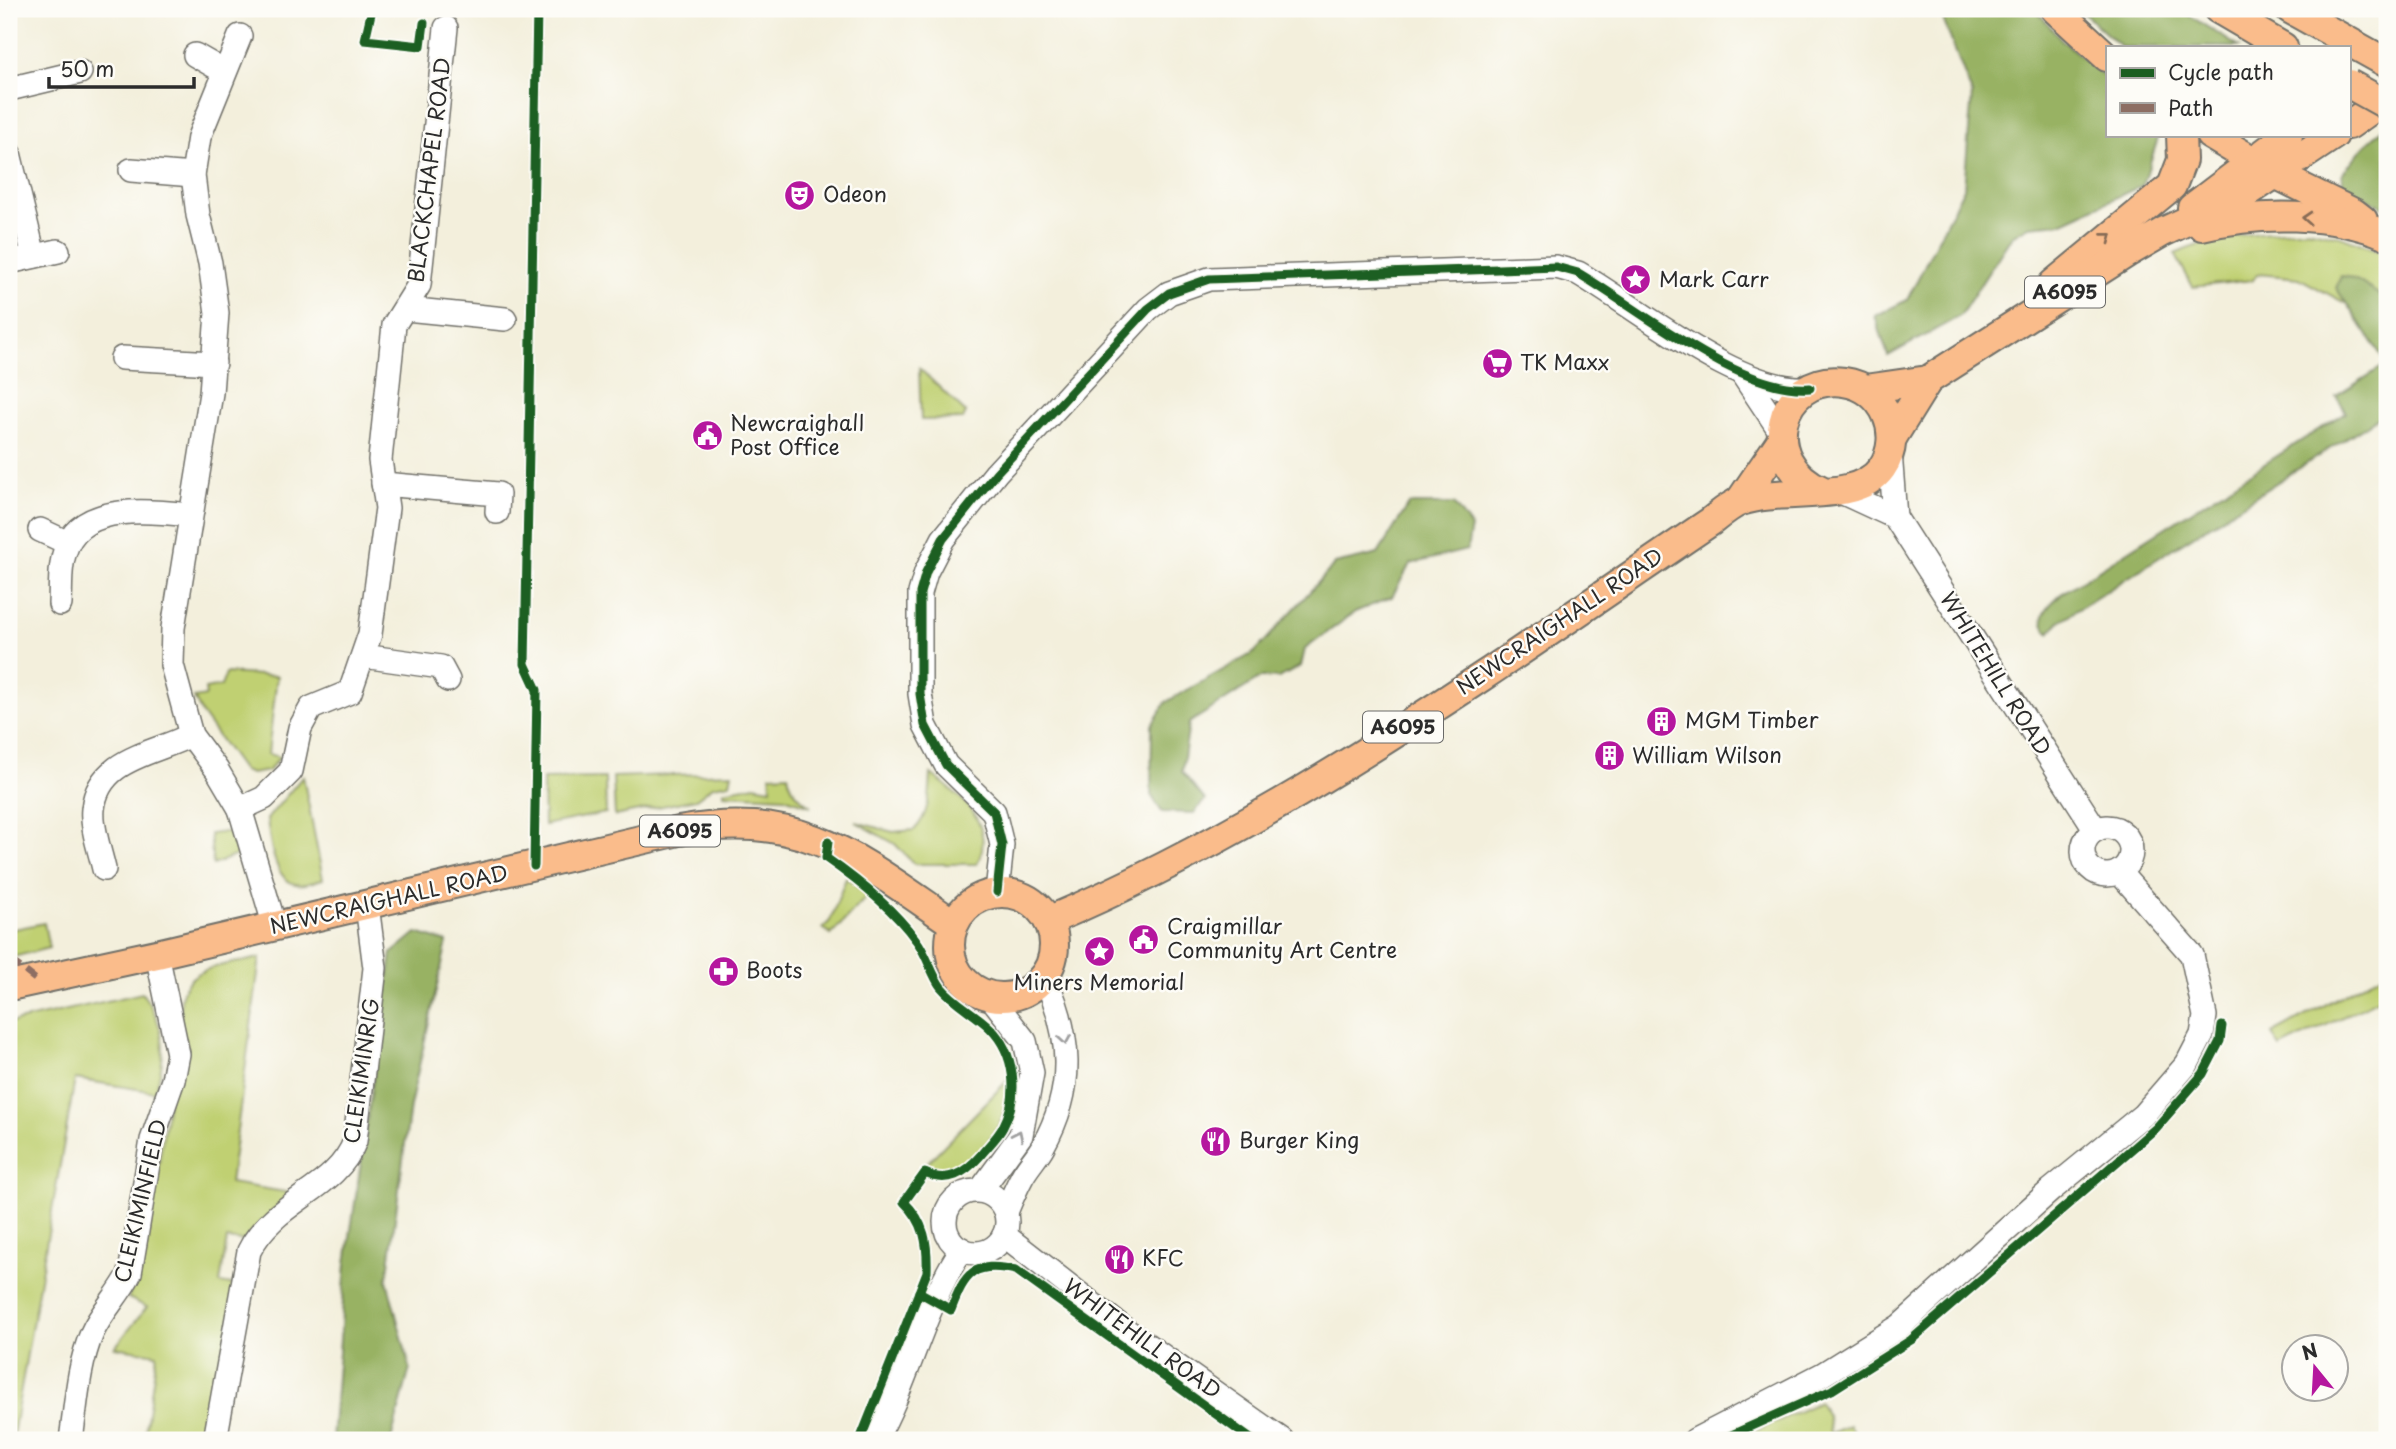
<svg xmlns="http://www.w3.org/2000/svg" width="2396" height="1449" font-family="'Playpen Sans',sans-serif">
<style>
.green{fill:#c0d072;stroke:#767e4e;stroke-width:2}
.forest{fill:#98b264;stroke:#626e48;stroke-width:2}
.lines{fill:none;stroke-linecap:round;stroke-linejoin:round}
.minor-casing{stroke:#717069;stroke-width:26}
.major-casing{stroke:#717069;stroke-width:32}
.minor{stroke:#fff;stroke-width:23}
.major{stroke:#fabc8b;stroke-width:28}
.major-bridge-casing{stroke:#717069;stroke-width:32;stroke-linecap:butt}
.major-bridge{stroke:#fabc8b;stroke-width:28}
.quiet{stroke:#8d6e63;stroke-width:7;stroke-dasharray:14 7;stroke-linecap:butt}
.cycleway-casing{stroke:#fdfcf7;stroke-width:13}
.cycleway{stroke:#1b5e20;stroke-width:9}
.oneway{stroke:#886c56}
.oneway2{stroke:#a0a0a0}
.labels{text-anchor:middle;stroke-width:5;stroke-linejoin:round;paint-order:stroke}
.shield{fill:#fdfcf7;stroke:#6a6a68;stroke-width:2}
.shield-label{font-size:19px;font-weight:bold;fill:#2b2b2b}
.street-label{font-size:21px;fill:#2b2b2b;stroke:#fdfcf7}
.poi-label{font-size:21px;fill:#2b2b2b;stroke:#fdfcf7;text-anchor:start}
</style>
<rect width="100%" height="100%" fill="#fdfcf7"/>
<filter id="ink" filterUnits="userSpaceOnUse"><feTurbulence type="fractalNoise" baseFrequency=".0143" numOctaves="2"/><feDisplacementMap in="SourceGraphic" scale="14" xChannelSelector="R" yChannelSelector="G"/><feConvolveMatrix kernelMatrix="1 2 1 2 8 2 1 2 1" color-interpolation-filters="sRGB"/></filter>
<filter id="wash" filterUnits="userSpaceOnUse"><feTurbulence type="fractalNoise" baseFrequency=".00686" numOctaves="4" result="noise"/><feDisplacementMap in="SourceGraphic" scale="28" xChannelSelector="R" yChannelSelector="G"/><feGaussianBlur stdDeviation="1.57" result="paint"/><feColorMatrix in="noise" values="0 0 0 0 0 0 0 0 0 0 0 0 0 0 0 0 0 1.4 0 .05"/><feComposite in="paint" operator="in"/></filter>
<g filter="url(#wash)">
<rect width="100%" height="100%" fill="#f3efdc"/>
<g class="green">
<path d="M2306,229L2341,236L2387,254V364L2347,304L2299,278L2258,274L2252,280L2193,287L2175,254C2217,234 2261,233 2306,229Z"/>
<path d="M919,368L966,413L963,419L921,420Z"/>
<path d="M226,673L277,676L268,754L280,757L268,771L251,774L243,771L202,714L194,698L206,696L205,689L221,686Z"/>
<path d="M732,773L730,783L713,786L696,799L615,816L613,777Z"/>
<path d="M788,774C790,789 799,798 811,806L784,797L724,794V791L754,785L771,788L770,775Z"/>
<path d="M931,774C960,795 997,824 977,864H914L895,844L856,822L893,832L914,830C929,816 930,793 931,774Z"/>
<path d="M303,776L323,879C313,882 299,888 290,882C273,873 269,836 267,819Z"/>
<path d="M605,778L606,813L544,825L543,779Z"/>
<path d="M233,831L239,854L213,865L210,834Z"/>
<path d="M846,878L868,895L831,935L823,928L830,921Z"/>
<path d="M44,923L49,948L9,958V930Z"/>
<path d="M260,958L230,1183L291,1193L243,1241L227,1239L220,1283L238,1286L212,1434L198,1432L196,1440H144L157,1354L115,1347L147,1307L128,1298L145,1258L181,1013C176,964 222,967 260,958Z"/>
<path d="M2387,971V995L2280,1048L2272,1034Z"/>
<path d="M142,993C167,1025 167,1055 155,1092L75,1079L12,1440H9V1023Z"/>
<path d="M1009,1079C1013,1109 990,1148 964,1163C954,1170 938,1169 926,1168L928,1162Z"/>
<path d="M1819,1402L1828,1417L1830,1434L1849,1425L1859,1440H1737Z"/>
</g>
<g class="forest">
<path d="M1939,9H2035L2061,39L2107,79V135H2159L2143,185L2061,223L2029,226L2012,236L1960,316L1888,356L1875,316L1907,300L1964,188L1972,94Z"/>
<path d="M2079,9H2179L2239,47H2121Z"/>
<path d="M2384,128L2387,129V209L2343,186L2342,174L2364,146Z"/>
<path d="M2341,276C2361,277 2369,292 2387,298V364L2336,288Z"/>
<path d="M2387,364V412L2060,621L2049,633C2034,618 2048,606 2061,594L2346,412L2336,396Z"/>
<path d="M1409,504H1454L1471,527L1467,550L1410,564L1392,597L1355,612L1305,649L1301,666L1279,678L1262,677L1189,723L1182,772L1205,800L1194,813L1162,812L1151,795L1152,725L1166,702L1255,652L1335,564L1378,554Z"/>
<path d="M416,933L447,942L410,1106L387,1280L410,1368L391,1440H332L346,1263L392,953Z"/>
</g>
</g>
<g filter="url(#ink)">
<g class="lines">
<defs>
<g id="minor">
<path d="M240,36L199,137L193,175L198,215L210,263L217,313L211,393L173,628L172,665L191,735L217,770L240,809L275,927"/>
<path d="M195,55L223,71"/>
<path d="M9,89L80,72"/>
<path d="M9,153L34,256"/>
<path d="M131,170L193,175"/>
<path d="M9,262L58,251"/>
<path d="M406,309L505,319"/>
<path d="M122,358L214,363"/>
<path d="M1743,375L1781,432"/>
<path d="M1890,452L1895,517"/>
<path d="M383,484L498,494L497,512"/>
<path d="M1841,492L1895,517L2096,830"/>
<path d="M40,530L68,543"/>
<path d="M60,604C61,585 59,564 67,546C84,503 153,511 189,515"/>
<path d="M363,656L441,667L448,680"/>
<path d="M240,809L264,798L291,771L300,728L311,708L350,692L370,634L387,508L380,460L394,325L419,285L446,28"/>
<circle cx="2107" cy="851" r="24"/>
<path d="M104,869C100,851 91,827 93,809C98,758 154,754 191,735"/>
<path d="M997,892L1002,845L994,812L946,765L925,725L920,694V593L926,572L943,539L996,473L1148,309L1169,293L1209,279L1556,267L1578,273C1638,308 1741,394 1810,388"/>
<path d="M980,1191L1021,1135L1032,1073L1025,1041L989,995"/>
<circle cx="976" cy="1222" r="31"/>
<path d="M1006,1212C1011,1200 1016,1188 1022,1177C1028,1166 1037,1157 1043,1146C1076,1087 1071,1035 1044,975"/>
<path d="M1004,1235L1127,1331L1282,1440"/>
<path d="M71,1440C76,1406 78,1365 92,1333C101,1312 120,1294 130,1273L152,1140L173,1080L178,1054L157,954"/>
<path d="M215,1440L249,1251C275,1199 336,1191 355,1141L375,968L367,905"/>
<path d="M875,1440C910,1379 923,1307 962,1249"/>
<path d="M1695,1440L1823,1374L1900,1326L2051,1190L2143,1115L2187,1064L2202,1035L2205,1016L2192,955L2119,872"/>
</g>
<g id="major">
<path d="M2055,9L2107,57"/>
<path d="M2218,9L2283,47"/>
<path d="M2290,9L2387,63"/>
<path d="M2349,125L2387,98"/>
<path d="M2210,135L2277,175L2354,213L2363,220"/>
<path d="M2192,208L2288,135"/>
<path d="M2202,226C2259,212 2332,212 2387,235"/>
<path d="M2053,284L2172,186L2182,160L2181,135"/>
<path d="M1865,389L1928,380L2127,253L2163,232L2245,194L2334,135"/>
<path d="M1892,438L1928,380"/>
<path d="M1740,501L1781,441"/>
<circle cx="1002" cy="945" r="52"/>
<path d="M1048,921C1286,820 1497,666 1710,522C1719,515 1730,505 1741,501C1784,486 1856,505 1882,468C1905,435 1884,387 1844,382C1778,373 1755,462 1823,491"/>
<path d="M9,986L157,954L679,831C803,808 859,859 954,924"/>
</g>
</defs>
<use href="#minor" class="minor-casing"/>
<use href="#major" class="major-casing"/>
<use href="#minor" class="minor"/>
<use href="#major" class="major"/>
<defs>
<path id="major-bridge" d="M2349,84L2387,105"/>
</defs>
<use href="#major-bridge" class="major-bridge-casing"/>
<use href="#major-bridge" class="major-bridge"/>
<path class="quiet" d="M9,959L35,979"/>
<defs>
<g id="cycleway">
<path d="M372,9L365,40L421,46L424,23"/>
<path d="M828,842L826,858C859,881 893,908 916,940C927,954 931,974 941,987C955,1004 975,1013 990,1028C1015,1053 1020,1095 1003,1127C998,1137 987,1147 980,1156C965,1173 948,1184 925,1173L904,1202C925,1222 928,1244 927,1272L860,1440"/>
<path d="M534,866L537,690L525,664L537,9"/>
<path d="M997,892L1002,845L994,812L946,765L925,725L920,694V593L926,572L943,539L996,473L1148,309L1169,293L1209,279L1556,267L1578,273C1638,308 1741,394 1810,388"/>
<path d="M919,1292L951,1310C965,1273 973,1261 1016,1270L1252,1440"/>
<path d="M1720,1440L1832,1390L1911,1340L2156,1128L2203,1074L2220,1041L2222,1026"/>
</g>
</defs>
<use href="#cycleway" class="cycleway-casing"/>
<use href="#cycleway" class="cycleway"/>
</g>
<defs><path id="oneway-chevron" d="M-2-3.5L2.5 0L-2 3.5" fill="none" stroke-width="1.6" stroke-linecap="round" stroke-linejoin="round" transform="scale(1.75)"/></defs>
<g class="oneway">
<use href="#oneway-chevron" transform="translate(2307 218) rotate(-177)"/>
<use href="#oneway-chevron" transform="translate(2108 237) rotate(-38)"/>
</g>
<g class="oneway2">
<use href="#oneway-chevron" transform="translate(1065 1040) rotate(81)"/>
<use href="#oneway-chevron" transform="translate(1018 1135) rotate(-64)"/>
</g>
</g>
<defs>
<symbol id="theatre-disc" viewBox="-11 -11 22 22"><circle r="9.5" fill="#b5179e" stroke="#fdfcf7"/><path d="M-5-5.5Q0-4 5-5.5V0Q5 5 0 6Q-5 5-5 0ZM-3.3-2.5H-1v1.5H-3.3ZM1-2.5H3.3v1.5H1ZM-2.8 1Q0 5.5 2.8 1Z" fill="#fff"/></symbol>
<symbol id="sight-disc" viewBox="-11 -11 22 22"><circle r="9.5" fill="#b5179e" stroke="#fdfcf7"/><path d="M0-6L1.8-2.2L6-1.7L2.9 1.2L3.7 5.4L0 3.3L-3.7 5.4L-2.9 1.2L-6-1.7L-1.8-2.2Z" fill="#fff"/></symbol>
<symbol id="supermarket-disc" viewBox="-11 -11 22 22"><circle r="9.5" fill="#b5179e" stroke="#fdfcf7"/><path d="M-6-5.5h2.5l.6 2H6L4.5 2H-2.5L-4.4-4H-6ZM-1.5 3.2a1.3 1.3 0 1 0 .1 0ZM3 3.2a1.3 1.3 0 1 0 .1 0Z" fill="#fff"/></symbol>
<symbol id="civic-disc" viewBox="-11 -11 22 22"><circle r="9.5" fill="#b5179e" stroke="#fdfcf7"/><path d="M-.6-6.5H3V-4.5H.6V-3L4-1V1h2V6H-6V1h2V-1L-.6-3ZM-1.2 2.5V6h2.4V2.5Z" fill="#fff"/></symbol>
<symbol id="building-disc" viewBox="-11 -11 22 22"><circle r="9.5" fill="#b5179e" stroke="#fdfcf7"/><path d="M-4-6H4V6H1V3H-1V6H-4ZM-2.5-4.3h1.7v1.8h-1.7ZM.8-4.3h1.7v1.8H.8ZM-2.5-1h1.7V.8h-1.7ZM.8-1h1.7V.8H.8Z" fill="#fff"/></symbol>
<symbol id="pharmacy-disc" viewBox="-11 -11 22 22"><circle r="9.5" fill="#b5179e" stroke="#fdfcf7"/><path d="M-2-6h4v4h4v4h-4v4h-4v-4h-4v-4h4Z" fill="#fff"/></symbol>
<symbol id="restaurant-disc" viewBox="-11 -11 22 22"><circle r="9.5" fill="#b5179e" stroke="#fdfcf7"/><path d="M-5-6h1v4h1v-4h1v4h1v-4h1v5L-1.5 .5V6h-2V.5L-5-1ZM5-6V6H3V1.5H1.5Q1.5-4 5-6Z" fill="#fff"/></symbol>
</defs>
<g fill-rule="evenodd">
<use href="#theatre-disc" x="782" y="178" width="35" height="35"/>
<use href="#sight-disc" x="1618" y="262" width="35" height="35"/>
<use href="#supermarket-disc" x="1480" y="346" width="35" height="35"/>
<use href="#civic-disc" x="690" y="418" width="35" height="35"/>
<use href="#building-disc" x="1644" y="704" width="35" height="35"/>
<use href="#building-disc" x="1592" y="738" width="35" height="35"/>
<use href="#civic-disc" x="1126" y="922" width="35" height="35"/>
<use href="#sight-disc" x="1082" y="934" width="35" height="35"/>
<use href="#pharmacy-disc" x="706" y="954" width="35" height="35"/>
<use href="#restaurant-disc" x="1198" y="1124" width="35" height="35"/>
<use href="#restaurant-disc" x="1102" y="1242" width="35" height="35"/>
</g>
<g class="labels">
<g class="shield">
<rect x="2025" y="276.5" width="80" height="31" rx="5"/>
<rect x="1363" y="711.5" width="80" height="31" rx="5"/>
<rect x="640" y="815.5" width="80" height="31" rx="5"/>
</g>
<g class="shield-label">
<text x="2065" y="299">A6095</text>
<text x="1403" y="734">A6095</text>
<text x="680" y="838">A6095</text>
</g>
<g class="street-label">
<text transform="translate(430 170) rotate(-83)" y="7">BLACKCHAPEL ROAD</text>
<text transform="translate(1560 622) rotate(-34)" y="7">NEWCRAIGHALL ROAD</text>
<text transform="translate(1995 674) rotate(58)" y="7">WHITEHILL ROAD</text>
<text transform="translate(389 900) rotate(-13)" y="7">NEWCRAIGHALL ROAD</text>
<text transform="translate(362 1071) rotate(-82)" y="7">CLEIKIMINRIG</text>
<text transform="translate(141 1201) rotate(-77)" y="7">CLEIKIMINFIELD</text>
<text transform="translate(1142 1339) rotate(36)" y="7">WHITEHILL ROAD</text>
</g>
<g class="poi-label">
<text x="823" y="202">Odeon</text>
<text x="1659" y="287">Mark Carr</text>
<text x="1520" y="370">TK Maxx</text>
<text x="730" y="431">Newcraighall<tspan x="730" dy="24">Post Office</tspan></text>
<text x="1685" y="728">MGM Timber</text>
<text x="1632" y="763">William Wilson</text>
<text x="1167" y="934">Craigmillar<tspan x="1167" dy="24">Community Art Centre</tspan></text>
<text x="746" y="978">Boots</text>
<text x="1099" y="990" text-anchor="middle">Miners Memorial</text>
<text x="1239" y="1148">Burger King</text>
<text x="1142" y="1266">KFC</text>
</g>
</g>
<rect width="2396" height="1449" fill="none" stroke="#fdfcf7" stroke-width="35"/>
<rect x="2106" y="46" width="245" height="91" fill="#fdfcf7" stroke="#a9a8a5" stroke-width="2"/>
<rect x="2120" y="68" width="35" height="10" fill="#1b5e20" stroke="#a9a8a5" stroke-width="2"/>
<text x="2168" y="80" font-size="21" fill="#2b2b2b">Cycle path</text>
<rect x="2120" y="103" width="35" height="10" fill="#8d6e63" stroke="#a9a8a5" stroke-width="2"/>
<text x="2168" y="116" font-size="21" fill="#2b2b2b">Path</text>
<g transform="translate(2315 1368) rotate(342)"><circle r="33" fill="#fdfcf7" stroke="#a9a8a5" stroke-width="2"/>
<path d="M0-5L12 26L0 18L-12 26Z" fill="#b5179e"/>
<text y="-10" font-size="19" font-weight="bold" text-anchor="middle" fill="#2b2b2b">N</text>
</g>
<path d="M49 77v10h145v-10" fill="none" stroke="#2b2b2b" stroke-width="3.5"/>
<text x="60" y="77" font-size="21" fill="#2b2b2b" stroke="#fdfcf7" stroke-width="5" paint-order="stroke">50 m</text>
</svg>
